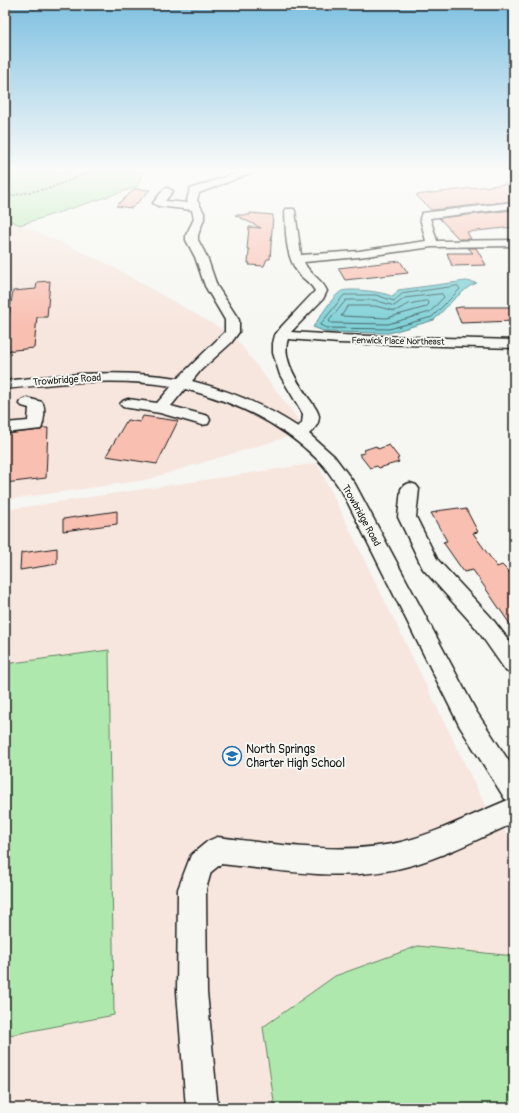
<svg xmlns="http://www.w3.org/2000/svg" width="519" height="1113" font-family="Pangolin,sans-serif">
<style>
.built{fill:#f7e6de}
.green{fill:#afe8ad;stroke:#668264}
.water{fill:#80d1d7;stroke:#58898c}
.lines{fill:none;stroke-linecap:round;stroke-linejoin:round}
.shore{stroke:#446467;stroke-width:1}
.building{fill:#f9bfb1;stroke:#1c1c1c}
.minor-casing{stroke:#1c1c1c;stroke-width:3}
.path{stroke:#1c1c1c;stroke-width:1.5;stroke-dasharray:2.5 1.5;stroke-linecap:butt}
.minor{fill:#f6f6f2;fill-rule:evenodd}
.labels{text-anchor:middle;stroke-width:4;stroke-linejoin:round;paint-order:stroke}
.far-street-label{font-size:9px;fill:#1c1c1c;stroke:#f6f6f2}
.street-label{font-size:10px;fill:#1c1c1c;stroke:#f6f6f2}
.near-poi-label{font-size:12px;fill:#1c1c1c;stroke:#f6f6f2;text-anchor:start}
</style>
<rect width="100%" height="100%" fill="#f6f6f2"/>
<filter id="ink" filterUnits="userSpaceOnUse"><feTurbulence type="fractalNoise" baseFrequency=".025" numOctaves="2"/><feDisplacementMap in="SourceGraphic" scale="8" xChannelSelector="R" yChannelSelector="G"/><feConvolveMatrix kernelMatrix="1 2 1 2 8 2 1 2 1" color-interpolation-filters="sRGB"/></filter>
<g filter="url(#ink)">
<g class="built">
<path d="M5,218L104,262L234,336L307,431L145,480L5,500Z"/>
<path d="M317,463L482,799L514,845V1108H5V510Z"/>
</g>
<g class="green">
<path d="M5,171H143L137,187L20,225L5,218Z"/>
<path d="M109,650L114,1015L5,1036V664Z"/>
<path d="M418,946L514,956V1108H275L263,1027L335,976Z"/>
</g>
<path class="water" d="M466,281L477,283L470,286L454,299L434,320L389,333L326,332L313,327C319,319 333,295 342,291C351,288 386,292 393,297L398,290Z"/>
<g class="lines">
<g class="shore">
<path d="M458,286L460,289L432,317L389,329L327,328L320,325L344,295H376L394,301L402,294Z"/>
<path d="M442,294L444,297L430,312L388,324L331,323L329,321L346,300H375L394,306L405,298Z"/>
<path d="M427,301L429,304L426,307L387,318L341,316L348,306H375L395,311L409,304Z"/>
</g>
</g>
<g class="building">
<path d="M514,183V201L431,210L416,195Z"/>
<path d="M135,189L150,190L132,208L116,206Z"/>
<path d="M514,210V227L467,232L471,239H459L439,218Z"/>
<path d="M250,213L273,215L270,259H267L264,266L249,265L250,263H248L249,251V249H247L249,227L261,228L235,215H250Z"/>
<path d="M468,248H476L486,265L452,266L447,253H473Z"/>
<path d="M400,261L408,273L345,280L338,268Z"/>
<path d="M50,281L47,317H37L34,348L5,351V315H9L13,291L36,289L37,282Z"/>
<path d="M461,307H514V321L461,323L455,308Z"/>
<path d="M143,416L178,421L157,464L106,456L127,420L140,422Z"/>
<path d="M43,428H48L46,478L5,483V434L41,430Z"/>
<path d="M389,445L399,458L397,459L399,462L379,468L377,466L370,468L359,454L365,453L364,450L376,446L378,449Z"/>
<path d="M459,508L461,510L466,509L478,532L473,533L497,567L502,565L514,577V630L473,570L464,572L443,542L447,541L431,513L437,512L436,511Z"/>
<path d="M117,511V524L63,531V519Z"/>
<path d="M57,548V564L20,570L21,553Z"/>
</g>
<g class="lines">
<defs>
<g id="minor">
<path d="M242,171H256L199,193L197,200L204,213V219L198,235V240L207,257L217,286L239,320V332L231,343L201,370L192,381C230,391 265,405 298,427L302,423L303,414L280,375L273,353V343L275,335L282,326L315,291C311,283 303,279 298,273C285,255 286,233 285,211L286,209H294L295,211L301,255L359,251L426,241L420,218L422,213L514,202V208L430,218L437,241L514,240V246L432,247L359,257L304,262C309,274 322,279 327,291L323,299L291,332L339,335L514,340V348L339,343L288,339C281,359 299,384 310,400C313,404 318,411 319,416C319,425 314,429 309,434L334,456L355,484L476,711L514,769V823C477,839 440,859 401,868C342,882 280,870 221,864L211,872L206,889L207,992L218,1108H186L177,992L178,889L191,855L208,841L217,837C277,844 341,856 401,842C438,833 473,814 508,800L505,799L460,727L342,491C334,481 328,470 319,461C282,424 236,402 185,389L171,406L208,416L210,420L208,424L202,425L160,413L123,407L120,404L123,401L128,399L157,403L172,386C116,377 61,383 5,389V381C64,374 120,369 178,378L225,332V320L205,286L195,257L186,240V235L194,219L192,210L158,206L153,203L164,189L168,188L173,191L165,201L188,203L187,200L190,189Z"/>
<path d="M27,398L42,402C46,408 44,422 41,429L5,433V423L28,421L29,408L22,406L19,403L22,400Z"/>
<path d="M410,483L416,485L419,489L416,517L437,559L490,616L514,647V674L506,671L476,628L423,569L398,517L401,489L404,485Z"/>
</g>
</defs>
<use href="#minor" class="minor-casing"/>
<path class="path" d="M5,197L50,188L92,171"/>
<use href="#minor" class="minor"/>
</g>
</g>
<linearGradient id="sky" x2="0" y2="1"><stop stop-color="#7ec0e1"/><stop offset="0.52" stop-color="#fbfbf9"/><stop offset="1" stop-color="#fbfbf9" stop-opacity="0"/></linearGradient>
<rect width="519" height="327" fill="url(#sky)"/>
<defs>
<symbol id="school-ring" viewBox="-11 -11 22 22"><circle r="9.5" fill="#f6f6f2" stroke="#1f6fb2" stroke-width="1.5"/><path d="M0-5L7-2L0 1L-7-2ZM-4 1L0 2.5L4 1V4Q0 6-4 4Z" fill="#1f6fb2"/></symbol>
</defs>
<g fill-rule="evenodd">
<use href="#school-ring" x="221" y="745" width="22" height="22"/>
</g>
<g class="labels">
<g class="far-street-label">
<text transform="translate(398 341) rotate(1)" y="3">Fenwick Place Northeast</text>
</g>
<g class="street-label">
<text transform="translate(67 379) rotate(-4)" y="4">Trowbridge Road</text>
<text transform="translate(362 515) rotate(61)" y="4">Trowbridge Road</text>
</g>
<g class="near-poi-label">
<text x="246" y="753">North Springs<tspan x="246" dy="14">Charter High School</tspan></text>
</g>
</g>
<rect width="519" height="1113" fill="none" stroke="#f6f6f2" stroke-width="20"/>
<rect x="10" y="10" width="499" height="1093" fill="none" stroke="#1c1c1c" stroke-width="1.5" filter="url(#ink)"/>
</svg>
